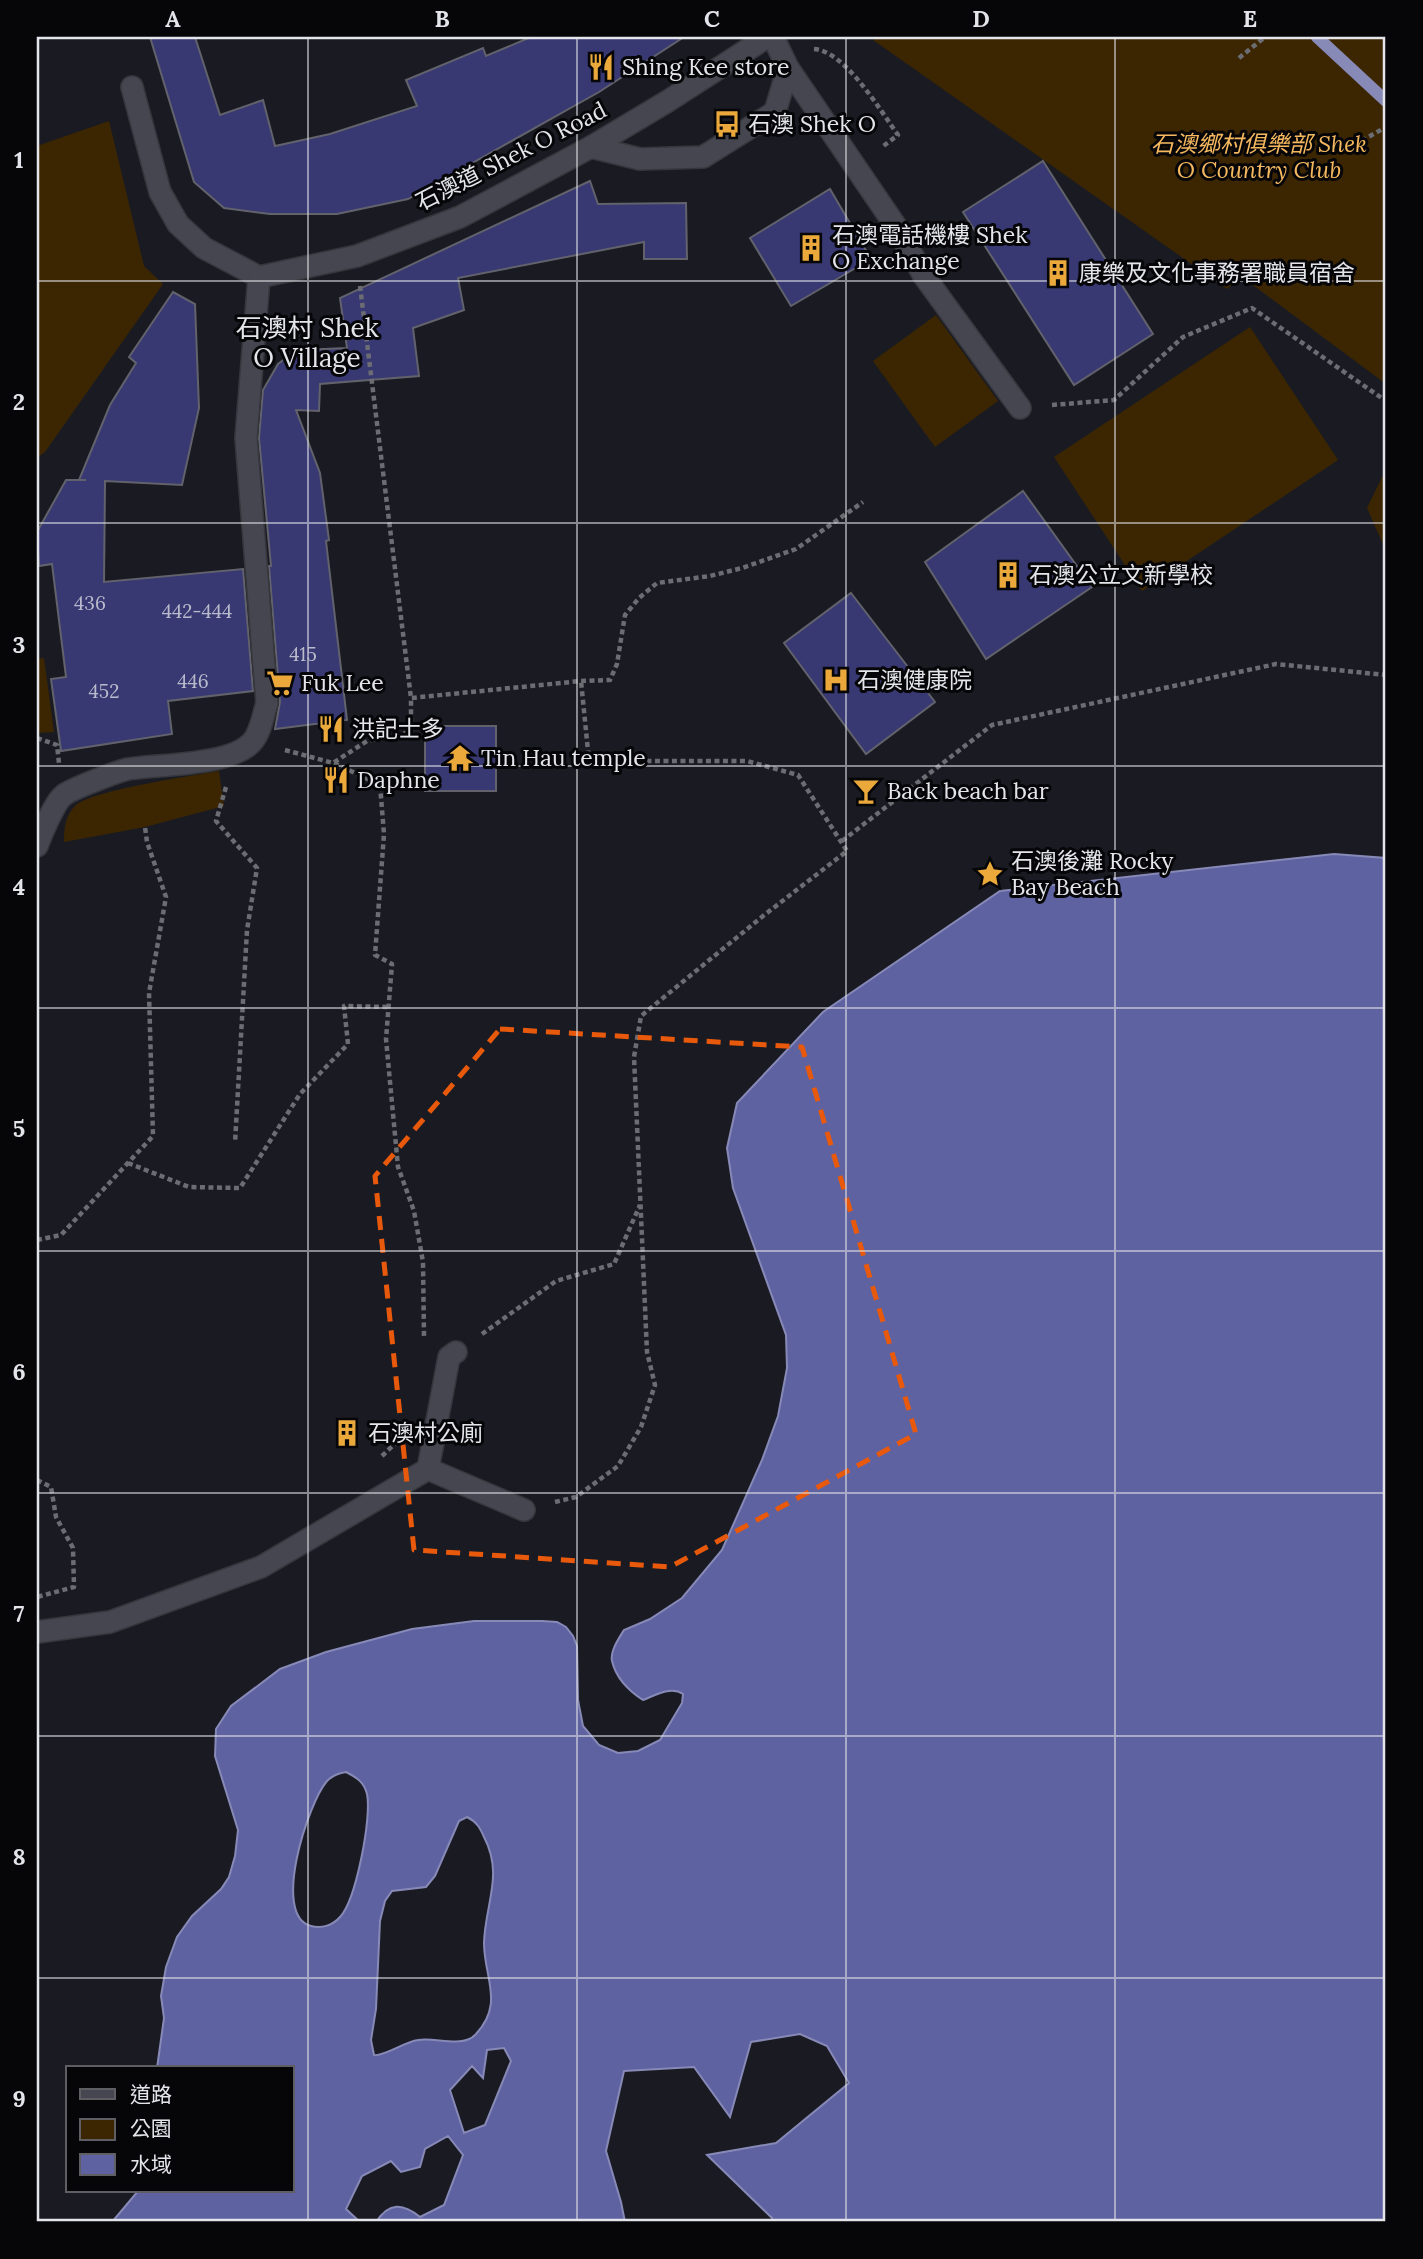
<svg xmlns="http://www.w3.org/2000/svg" width="1423" height="2259" font-family="Lora,'Noto Sans TC',serif">
<style>
.green{fill:#3c2602}
.water{fill:#5f62a1;stroke:#8789b7;stroke-width:2;fill-rule:evenodd}
.lines{fill:none;stroke-linecap:round;stroke-linejoin:round}
.stream{stroke:#8789b7;stroke-width:12}
.building{fill:#383873;stroke:#61626b;stroke-width:2}
.service-casing{stroke:#36373d;stroke-width:24}
.minor-casing{stroke:#36373d;stroke-width:24}
.tertiary-casing{stroke:#36373d;stroke-width:24}
.path{stroke:#6c6d73;stroke-width:4.5;stroke-dasharray:5 3.5;stroke-linecap:butt}
.service{stroke:#45464f;stroke-width:21}
.minor{stroke:#45464f;stroke-width:21}
.tertiary{stroke:#45464f;stroke-width:21}
.marked{fill:none;stroke:#e8590c;stroke-width:5;stroke-dasharray:14 9;stroke-linejoin:round}
.grid{fill:none;stroke:#e4e5ea;stroke-width:2;stroke-opacity:0.55}
.labels{text-anchor:middle;stroke-width:6;stroke-linejoin:round;paint-order:stroke}
.number-label{font-size:19px;fill:#b9bacc}
.poi-label{font-size:23px;fill:#e4e5ea;stroke:#060609;text-anchor:start}
.park-label{font-size:23px;font-style:italic;fill:#f5b85e;stroke:#060609}
.street-label{font-size:23px;fill:#e4e5ea;stroke:#060609}
.quarter-label{font-size:26px;fill:#e4e5ea;stroke:#060609}
.neatline{fill:none;stroke:#e4e5ea;stroke-width:2.5}
.grid-label{font-size:23px;text-anchor:middle;font-weight:bold;fill:#e4e5ea}
</style>
<rect width="100%" height="100%" fill="#1a1b22"/>
<g class="green">
<path d="M877,37H1386V384L1242,277L1227,289L873,40Z"/>
<path d="M109,121L144,266L163,284L45,452L37,458V146Z"/>
<path d="M936,315L998,401L935,447L873,361Z"/>
<path d="M1250,327L1338,460L1142,591L1054,457Z"/>
<path d="M1386,469V551L1367,508Z"/>
<path d="M44,658L54,732L37,733V659Z"/>
<path d="M219,771L224,806L145,827L64,842C64,828 65,816 75,806C91,790 192,776 219,771Z"/>
</g>
<path class="water" d="M1334,854L1386,858V2222H772V2218L707,2155L776,2143L849,2083L827,2046L800,2034L751,2042L730,2117L694,2067L624,2071L606,2151L621,2202L625,2222H376C389,2202 403,2203 420,2217L444,2205L463,2155L448,2136L425,2149L420,2167L401,2172L391,2161L362,2176L346,2209L360,2222H112L138,2191H292V2068H157L164,2018L161,1996L166,1967L177,1937L192,1916L221,1889L229,1877L235,1856L238,1830L215,1756L216,1729L231,1706L280,1669L326,1652L412,1629L474,1621H542L557,1622L566,1627L573,1636L577,1646L578,1700L583,1726L599,1745L618,1753L638,1751L660,1740L682,1703L683,1694C671,1686 656,1695 643,1700C629,1691 616,1678 612,1661C610,1651 619,1638 624,1630L650,1619L682,1598L722,1550L762,1460L778,1416L787,1368L786,1335L733,1188L727,1148L737,1103L823,1012L1000,891ZM346,1772C356,1777 364,1782 367,1794C372,1817 356,1900 340,1917C333,1925 322,1929 311,1926C271,1916 308,1803 327,1781C332,1776 339,1773 346,1772ZM467,1817C477,1822 480,1828 484,1837C504,1875 485,1904 484,1943C484,1978 505,2004 475,2035C463,2048 435,2037 418,2040C404,2042 383,2057 374,2055L371,2040L376,2009L380,1921L385,1901L392,1891L426,1887L435,1876L459,1821ZM504,2048L511,2061L485,2125L464,2133L450,2090L472,2066L483,2078L487,2050Z"/>
<g class="lines">
<path class="stream" d="M1317,37L1386,101"/>
</g>
<g class="building">
<path d="M150,37H195L220,115L263,100L275,146L330,134L417,106L406,80L483,48L486,56L531,37H684L599,92L408,199L337,214H270L224,208L194,182Z"/>
<path d="M1043,161L1153,334L1074,385L963,212Z"/>
<path d="M590,181L598,204L686,203L687,259H644V242L458,278L464,310L413,328L419,376L320,384L319,411L296,410L320,473L329,540L326,541L347,720L275,729L280,702L269,566H271L259,438L263,390L278,364L295,351L301,350L347,348L340,298Z"/>
<path d="M830,189L871,259L791,306L750,238Z"/>
<path d="M173,292L195,304L199,408L182,485L105,481L104,582L243,569L253,691L168,701L172,734L61,751L51,679L66,677L52,564L39,566L37,532L66,480H86H79L110,405L136,363L129,357Z"/>
<path d="M1023,491L1092,587L986,659L925,562Z"/>
<path d="M851,593L935,702L866,754L784,643Z"/>
<rect x="425" y="726" width="71" height="65"/>
</g>
<g class="lines">
<defs>
<g id="service">
<path d="M773,37L788,68L897,228L924,276L1020,408"/>
<path d="M132,87L160,192L178,224L204,248L259,277"/>
<path d="M591,147L640,159L703,157L775,112L788,68"/>
<path d="M428,1469L524,1510"/>
<path d="M37,1632L110,1622L261,1567L428,1469L449,1357L456,1352"/>
</g>
<path id="minor" d="M37,846C41,835 55,801 64,795C71,789 119,771 128,769C160,764 230,766 252,742C261,732 263,715 267,703L246,438L259,277"/>
<path id="tertiary" d="M259,277L357,256L460,217L591,147L668,101L767,37"/>
</defs>
<use href="#service" class="service-casing"/>
<use href="#minor" class="minor-casing"/>
<use href="#tertiary" class="tertiary-casing"/>
<g class="path">
<path d="M814,49C845,51 880,110 898,135L882,147"/>
<path d="M1239,58L1265,37"/>
<path d="M1347,149L1386,127"/>
<path d="M360,286L411,698"/>
<path d="M1052,405L1114,400L1183,337L1252,308L1386,401"/>
<path d="M37,738L57,745L59,763"/>
<path d="M285,750L333,763L367,741L411,732V698L581,681L610,680L617,664L625,615L639,598L657,583L710,576L742,568L796,549L863,502"/>
<path d="M334,763L380,785L384,834L375,955L392,964L386,1039L398,1167L414,1211L423,1262L424,1336"/>
<path d="M226,787L216,821L257,868L247,930L235,1143"/>
<path d="M842,841L992,725L1276,664L1386,675"/>
<path d="M128,1163L189,1187L240,1188L300,1094L348,1044L344,1006L388,1007"/>
<path d="M37,1240L61,1235L153,1136L149,993L166,897L147,842L145,827"/>
<path d="M482,1334L556,1281L614,1264L640,1205"/>
<path d="M382,1456L401,1438"/>
<path d="M37,1480L51,1487L56,1517L73,1548L74,1587L37,1597"/>
<path d="M555,1502L576,1497L618,1466L641,1427L655,1385L647,1352L634,1057L641,1016L763,916L847,851L798,775L747,761H589L581,681"/>
</g>
<use href="#service" class="service"/>
<use href="#minor" class="minor"/>
<use href="#tertiary" class="tertiary"/>
</g>
<path class="marked" d="M500,1029L802,1047L916,1434L670,1567L414,1550L375,1176Z"/>
<path class="grid" d="M308,37V2222M577,37V2222M846,37V2222M1115,37V2222M37,281H1386M37,523H1386M37,766H1386M37,1008H1386M37,1251H1386M37,1493H1386M37,1736H1386M37,1978H1386"/>
<defs>
<symbol id="restaurant-bare" viewBox="-9 -9 18 18"><path d="M-5-6h1v4h1v-4h1v4h1v-4h1v5L-1.5 .5V6h-2V.5L-5-1ZM5-6V6H3V1.5H1.5Q1.5-4 5-6Z" fill="#eca93b" stroke="#060609" stroke-width="2.5" paint-order="stroke"/></symbol>
<symbol id="bus-bare" viewBox="-9 -9 18 18"><path d="M-5-6H5V4H4V6H2V4H-2V6H-4V4H-5ZM-3.5-4V0h7V-4ZM-3.5 1.2v1.5H-2V1.2ZM2 1.2v1.5H3.5V1.2Z" fill="#eca93b" stroke="#060609" stroke-width="2.5" paint-order="stroke"/></symbol>
<symbol id="building-bare" viewBox="-9 -9 18 18"><path d="M-4-6H4V6H1V3H-1V6H-4ZM-2.5-4.3h1.7v1.8h-1.7ZM.8-4.3h1.7v1.8H.8ZM-2.5-1h1.7V.8h-1.7ZM.8-1h1.7V.8H.8Z" fill="#eca93b" stroke="#060609" stroke-width="2.5" paint-order="stroke"/></symbol>
<symbol id="hospital-bare" viewBox="-9 -9 18 18"><path d="M-5-5h3v3.5h4V-5h3V5h-3V1.5h-4V5h-3Z" fill="#eca93b" stroke="#060609" stroke-width="2.5" paint-order="stroke"/></symbol>
<symbol id="supermarket-bare" viewBox="-9 -9 18 18"><path d="M-6-5.5h2.5l.6 2H6L4.5 2H-2.5L-4.4-4H-6ZM-1.5 3.2a1.3 1.3 0 1 0 .1 0ZM3 3.2a1.3 1.3 0 1 0 .1 0Z" fill="#eca93b" stroke="#060609" stroke-width="2.5" paint-order="stroke"/></symbol>
<symbol id="temple-bare" viewBox="-9 -9 18 18"><path d="M0-6L5-2H3V0L6.5 2.5H4V6H1.5V3h-3V6H-4V2.5H-6.5L-3 0V-2H-5Z" fill="#eca93b" stroke="#060609" stroke-width="2.5" paint-order="stroke"/></symbol>
<symbol id="bar-bare" viewBox="-9 -9 18 18"><path d="M-6-5H6L.8 .8V4.5H3.5V6h-7V4.5H-.8V.8Z" fill="#eca93b" stroke="#060609" stroke-width="2.5" paint-order="stroke"/></symbol>
<symbol id="sight-bare" viewBox="-9 -9 18 18"><path d="M0-6L1.8-2.2L6-1.7L2.9 1.2L3.7 5.4L0 3.3L-3.7 5.4L-2.9 1.2L-6-1.7L-1.8-2.2Z" fill="#eca93b" stroke="#060609" stroke-width="2.5" paint-order="stroke"/></symbol>
</defs>
<g fill-rule="evenodd">
<use href="#restaurant-bare" x="582" y="48" width="38" height="38"/>
<use href="#bus-bare" x="708" y="105" width="38" height="38"/>
<use href="#building-bare" x="792" y="229" width="38" height="38"/>
<use href="#building-bare" x="1039" y="254" width="38" height="38"/>
<use href="#building-bare" x="989" y="556" width="38" height="38"/>
<use href="#hospital-bare" x="817" y="661" width="38" height="38"/>
<use href="#supermarket-bare" x="261" y="664" width="38" height="38"/>
<use href="#restaurant-bare" x="312" y="710" width="38" height="38"/>
<use href="#temple-bare" x="441" y="739" width="38" height="38"/>
<use href="#restaurant-bare" x="317" y="761" width="38" height="38"/>
<use href="#bar-bare" x="847" y="772" width="38" height="38"/>
<use href="#sight-bare" x="971" y="855" width="38" height="38"/>
<use href="#building-bare" x="328" y="1414" width="38" height="38"/>
</g>
<g class="labels">
<g class="number-label">
<text x="90" y="610">436</text>
<text x="197" y="618">442-444</text>
<text x="303" y="661">415</text>
<text x="193" y="688">446</text>
<text x="104" y="698">452</text>
</g>
<g class="poi-label">
<text x="622" y="75">Shing Kee store</text>
<text x="748" y="132">石澳 Shek O</text>
<text x="832" y="243">石澳電話機樓 Shek<tspan x="832" dy="26">O Exchange</tspan></text>
<text x="1079" y="281">康樂及文化事務署職員宿舍</text>
<text x="1029" y="583">石澳公立文新學校</text>
<text x="857" y="688">石澳健康院</text>
<text x="301" y="691">Fuk Lee</text>
<text x="352" y="737">洪記士多</text>
<text x="481" y="766">Tin Hau temple</text>
<text x="357" y="788">Daphne</text>
<text x="887" y="799">Back beach bar</text>
<text x="1011" y="869">石澳後灘 Rocky<tspan x="1011" dy="26">Bay Beach</tspan></text>
<text x="368" y="1441">石澳村公廁</text>
</g>
<g class="park-label">
<text x="1259" y="152">石澳鄉村俱樂部 Shek<tspan x="1259" dy="26">O Country Club</tspan></text>
</g>
<g class="street-label">
<text transform="translate(511 156) rotate(-27)" y="8">石澳道 Shek O Road</text>
</g>
<g class="quarter-label">
<text x="307" y="337">石澳村 Shek<tspan x="307" dy="30">O Village</tspan></text>
</g>
</g>
<rect width="1423" height="2259" fill="none" stroke="#060609" stroke-width="77"/>
<rect x="66" y="2066" width="228" height="126" fill="#060609" stroke="#5f5f63" stroke-width="2"/>
<rect x="80" y="2089" width="35" height="10" fill="#45464f" stroke="#5f5f63" stroke-width="2"/>
<text x="130" y="2102" font-size="21" fill="#e4e5ea">道路</text>
<rect x="80" y="2119" width="35" height="21" fill="#3c2602" stroke="#5f5f63" stroke-width="2"/>
<text x="130" y="2136" font-size="21" fill="#e4e5ea">公園</text>
<rect x="80" y="2154" width="35" height="21" fill="#5f62a1" stroke="#5f5f63" stroke-width="2"/>
<text x="130" y="2172" font-size="21" fill="#e4e5ea">水域</text>
<rect x="38" y="38" width="1346" height="2182" class="neatline"/>
<g class="grid-label">
<text x="173" y="27">A</text>
<text x="442" y="27">B</text>
<text x="712" y="27">C</text>
<text x="981" y="27">D</text>
<text x="1250" y="27">E</text>
<text x="19" y="168">1</text>
<text x="19" y="410">2</text>
<text x="19" y="653">3</text>
<text x="19" y="895">4</text>
<text x="19" y="1137">5</text>
<text x="19" y="1380">6</text>
<text x="19" y="1622">7</text>
<text x="19" y="1865">8</text>
<text x="19" y="2107">9</text>
</g>
</svg>
